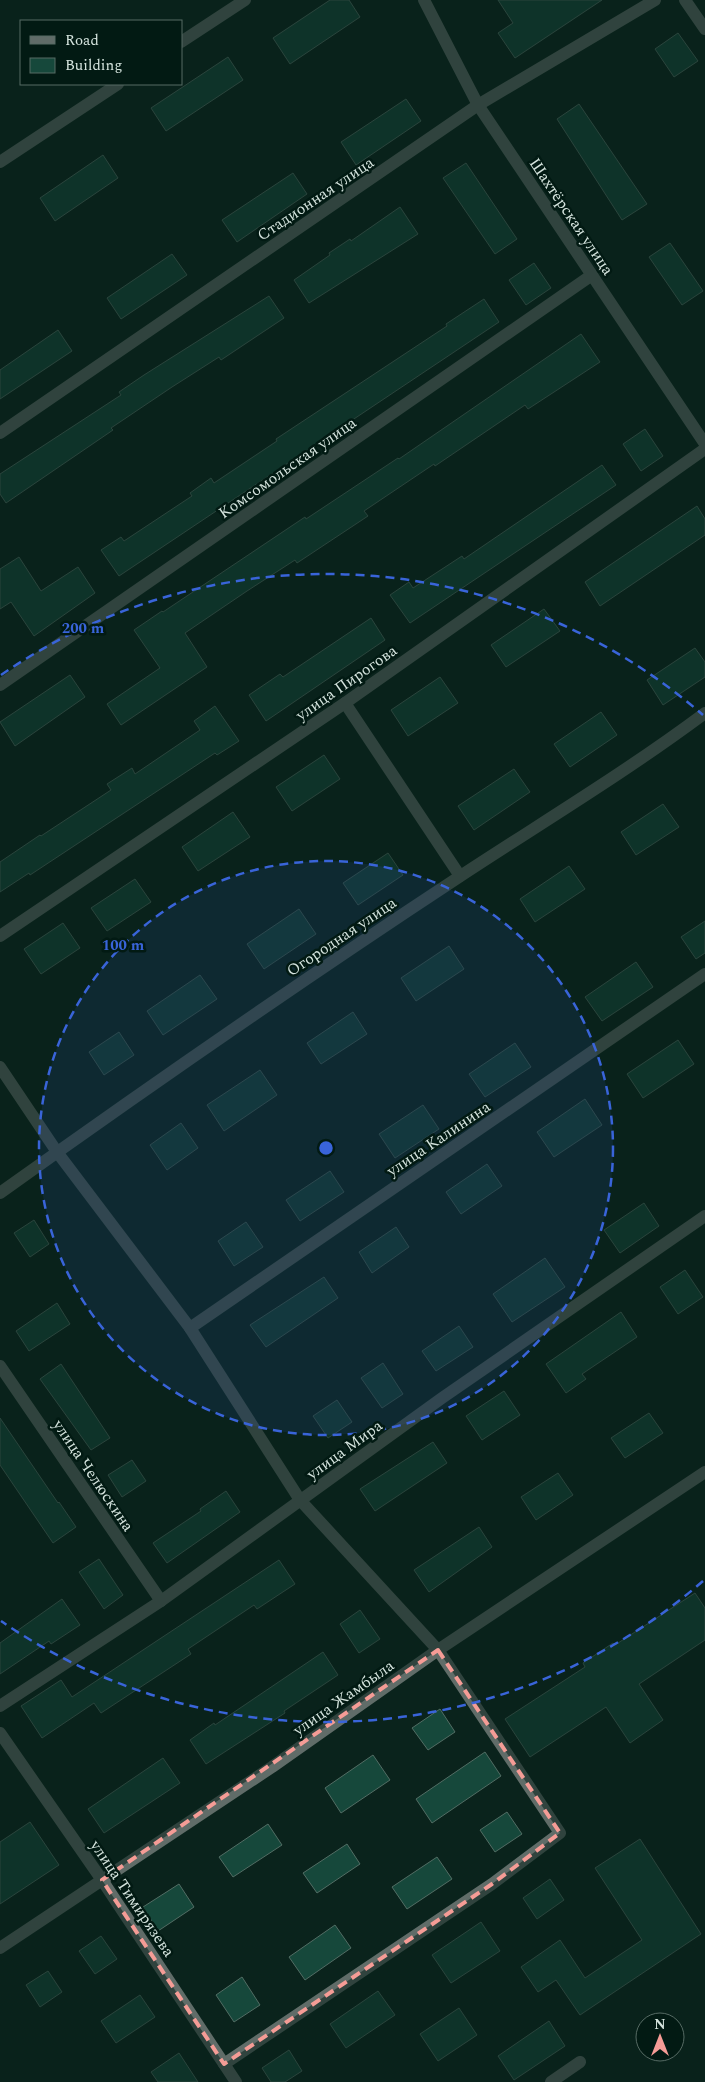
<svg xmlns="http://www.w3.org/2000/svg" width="705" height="2082" font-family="Spectral,serif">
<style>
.building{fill:#16483b;stroke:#526d64}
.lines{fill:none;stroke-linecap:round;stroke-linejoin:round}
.minor{stroke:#606c68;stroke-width:12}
.marked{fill:none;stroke:#f59c96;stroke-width:4;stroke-dasharray:10 6;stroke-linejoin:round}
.ring{fill:none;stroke:#3964d9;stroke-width:2.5;stroke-dasharray:9 6}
.labels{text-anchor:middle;stroke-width:5;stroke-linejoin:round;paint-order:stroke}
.street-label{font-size:16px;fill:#d5e4de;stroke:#021a13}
.centre{fill:#3964d9;stroke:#021a13;stroke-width:2.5}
.ring-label{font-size:15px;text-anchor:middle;font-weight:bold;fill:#3964d9;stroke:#021a13;stroke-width:5;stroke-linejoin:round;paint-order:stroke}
</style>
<rect width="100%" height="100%" fill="#0a231c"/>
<g class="building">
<path d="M330,0H349L360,17L290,64L273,38Z"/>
<path d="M498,0H602L515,58L498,33L513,23Z"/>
<path d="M678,33L698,61L674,77L655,49Z"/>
<path d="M228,57L243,80L166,131L151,108Z"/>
<path d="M406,99L421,121L356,165L341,142Z"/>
<path d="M579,104L647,204L622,220L557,119Z"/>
<path d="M103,155L118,178L55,221L40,198Z"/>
<path d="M466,163L517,239L495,254L443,178Z"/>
<path d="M293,173L307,194L237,242L222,220Z"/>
<path d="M400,207L418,234L309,303L294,280L330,255L329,253L350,239L351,241Z"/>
<path d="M670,243L703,291L682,305L649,257Z"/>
<path d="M172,254L187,275L121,319L107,298Z"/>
<path d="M534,263L551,288L526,305L509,280Z"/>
<path d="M269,296L284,318L221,360L219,357L172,387L111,428L113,430L6,503L0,494V474L121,395L119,392L144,375Z"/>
<path d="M484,299L499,322L119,576L101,550L121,537L124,541L192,496L190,493L211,478L214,483L277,441L276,439L447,326L446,324Z"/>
<path d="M58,330L72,351L0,399V370Z"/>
<path d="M581,334L600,362L528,409L525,405L435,466L434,464L364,511L368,516L297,563L295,560L247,591L185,633L207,667L121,725L107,704L160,668L134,630L162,611L163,612L305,517L306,519L398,458L399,459Z"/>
<path d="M645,429L663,456L641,471L623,444Z"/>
<path d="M602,465L616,485L410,623L390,595L409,582L413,588L462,556L464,559Z"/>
<path d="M697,506L705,519V535L600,606L585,582Z"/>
<path d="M19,557L41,591L78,567L95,593L34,636L11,602L0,609V569Z"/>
<path d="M544,609L560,631L506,667L491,645Z"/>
<path d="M371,618L385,640L266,721L249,695L280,674L283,677Z"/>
<path d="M695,648L705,662V677L663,705L647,680Z"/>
<path d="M70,675L85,697L15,746L0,722Z"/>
<path d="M440,677L458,703L408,736L391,710Z"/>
<path d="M215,706L239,741L217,755L215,753L30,875L29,873L0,892V862L40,835L41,836L111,790L107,784L132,768L135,774L200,730L194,721Z"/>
<path d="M601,712L617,735L570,767L554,744Z"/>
<path d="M324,755L340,779L292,811L276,787Z"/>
<path d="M514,769L530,792L474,830L458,806Z"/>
<path d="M663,804L679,827L636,855L621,832Z"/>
<path d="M233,812L250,837L198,871L182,847Z"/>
<path d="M388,853L403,875L358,905L343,883Z"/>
<path d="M569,866L585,889L535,922L520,899Z"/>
<path d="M135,879L151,902L107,931L91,908Z"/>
<path d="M299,909L316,934L264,969L247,944Z"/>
<path d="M705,921V953L696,959L681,937Z"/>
<path d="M63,923L80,948L41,974L24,949Z"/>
<path d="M449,946L464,969L416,1001L401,978Z"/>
<path d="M636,962L653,987L602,1021L585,997Z"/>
<path d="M200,975L217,999L163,1035L147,1011Z"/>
<path d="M353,1012L367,1034L321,1064L307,1043Z"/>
<path d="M119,1032L134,1055L104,1075L89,1052Z"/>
<path d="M678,1040L694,1064L643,1098L627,1074Z"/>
<path d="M515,1043L531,1067L485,1097L469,1074Z"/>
<path d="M260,1070L277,1095L224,1131L207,1105Z"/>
<path d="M585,1099L602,1125L554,1157L537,1132Z"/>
<path d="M423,1105L439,1129L395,1158L379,1134Z"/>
<path d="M181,1123L198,1148L167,1170L150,1145Z"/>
<path d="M487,1164L502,1186L461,1214L446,1192Z"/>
<path d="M330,1171L344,1192L300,1221L286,1200Z"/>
<path d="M644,1203L659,1226L620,1253L604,1230Z"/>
<path d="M34,1220L49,1244L30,1257L14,1233Z"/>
<path d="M246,1222L263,1247L234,1266L218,1241Z"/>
<path d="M396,1227L409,1247L372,1273L359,1252Z"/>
<path d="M545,1258L565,1287L512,1322L493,1294Z"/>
<path d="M685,1270L703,1297L678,1314L660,1287Z"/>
<path d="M324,1277L338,1298L266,1347L250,1325Z"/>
<path d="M57,1303L70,1324L29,1351L16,1331Z"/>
<path d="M621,1312L637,1337L582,1374L586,1379L566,1393L546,1364Z"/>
<path d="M459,1326L473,1347L436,1371L422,1351Z"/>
<path d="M383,1363L403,1394L382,1408L361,1378Z"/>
<path d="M61,1364L110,1438L91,1450L40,1379Z"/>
<path d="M504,1391L520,1415L482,1440L466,1416Z"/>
<path d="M337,1400L352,1422L328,1438L313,1416Z"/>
<path d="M649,1413L663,1433L625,1458L611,1438Z"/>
<path d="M0,1418L58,1503L59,1502L76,1527L53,1543L0,1465Z"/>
<path d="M433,1442L447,1463L375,1511L360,1489Z"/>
<path d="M132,1460L146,1481L122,1497L108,1475Z"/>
<path d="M558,1473L573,1495L536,1520L521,1497Z"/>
<path d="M226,1491L240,1512L167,1563L153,1543L201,1511L200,1509Z"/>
<path d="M479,1527L492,1547L429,1592L414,1570Z"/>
<path d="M99,1559L123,1595L104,1609L79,1572Z"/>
<path d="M279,1560L295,1584L257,1609L254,1605L188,1649L191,1654L101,1713L94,1703L42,1738L21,1706L61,1680L72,1697Z"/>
<path d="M695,1593L705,1608V1640L639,1684L663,1720L630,1743L606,1707L530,1757L505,1719L585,1667L583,1663L613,1643L615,1645Z"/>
<path d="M62,1599L80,1625L51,1644L49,1641L0,1674V1643Z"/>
<path d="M360,1610L380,1639L359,1653L340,1624Z"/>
<path d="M323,1652L338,1675L284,1711L285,1713L206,1764L190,1740L214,1723L215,1725Z"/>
<path d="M440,1709L455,1732L428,1750L412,1728Z"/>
<path d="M485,1752L501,1776L432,1823L416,1799Z"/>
<path d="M373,1755L390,1780L341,1813L325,1788Z"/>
<path d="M163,1758L180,1783L104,1833L88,1809Z"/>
<path d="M507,1812L522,1834L495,1852L480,1830Z"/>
<path d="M30,1822L59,1865L0,1904V1842Z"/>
<path d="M268,1824L282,1845L233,1877L219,1857Z"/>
<path d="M640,1839L701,1934L580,2015L556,1980L538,1992L521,1967L560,1940L585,1978L642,1940L595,1868Z"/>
<path d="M347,1844L360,1864L317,1893L303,1873Z"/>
<path d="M437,1857L452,1879L407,1909L392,1887Z"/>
<path d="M550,1879L564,1900L537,1919L523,1898Z"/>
<path d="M179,1884L194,1907L158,1931L143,1907Z"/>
<path d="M481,1922L500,1951L451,1983L432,1955Z"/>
<path d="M335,1925L351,1948L305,1980L289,1957Z"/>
<path d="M101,1936L117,1959L95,1974L79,1951Z"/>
<path d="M48,1971L62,1992L40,2007L26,1985Z"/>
<path d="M242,1977L260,2005L234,2022L216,1995Z"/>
<path d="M378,1991L395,2015L346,2048L330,2024Z"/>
<path d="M140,1995L155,2017L116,2043L101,2021Z"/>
<path d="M459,2008L477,2035L438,2061L420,2034Z"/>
<path d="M549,2021L565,2046L514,2080L498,2056Z"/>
<path d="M289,2050L302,2071L285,2082H271L262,2068Z"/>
<path d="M179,2053L198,2082H158L151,2072Z"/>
</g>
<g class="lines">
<g class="minor">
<path d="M424,0L478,105L705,444"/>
<path d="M685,0L705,29"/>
<path d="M181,42L245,0"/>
<path d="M0,162L118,84"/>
<path d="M0,433L478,105L655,0"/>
<path d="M0,685L592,275"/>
<path d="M345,703L460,876"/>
<path d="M0,936L345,703L705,449"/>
<path d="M0,1067L57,1152L190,1328L300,1500L438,1650L560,1833L492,1884L224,2064"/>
<path d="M0,1193C151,1085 304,979 459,877C541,823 626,772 705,713"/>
<path d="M190,1328L705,974"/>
<path d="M0,1366L161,1601"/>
<path d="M0,1706L161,1601L442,1398L705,1216"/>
<path d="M0,1733L102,1880L236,2082"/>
<path d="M0,1948L272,1767L438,1650L705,1472"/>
<path d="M551,2082L580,2062"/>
</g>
</g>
<path d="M0 0H705V2082H0ZM438,1650L560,1833L492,1884L224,2064L102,1880Z" fill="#0a231c" fill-opacity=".55" fill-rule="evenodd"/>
<path class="marked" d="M438,1650L560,1833L492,1884L224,2064L102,1880Z"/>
<circle cx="326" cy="1148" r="287" fill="#3964d9" fill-opacity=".12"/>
<g class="ring">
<circle cx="326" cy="1148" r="287"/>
<path d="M703 1581A574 574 0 0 1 1 1621M1 675A574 574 0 0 1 703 715"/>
</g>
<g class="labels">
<g class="street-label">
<text transform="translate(315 198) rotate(-34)" y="6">Стадионная улица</text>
<text transform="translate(572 216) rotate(56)" y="6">Шахтёрская улица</text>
<text transform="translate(287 467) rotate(-35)" y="6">Комсомольская улица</text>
<text transform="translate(346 682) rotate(-35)" y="6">улица Пирогова</text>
<text transform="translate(341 936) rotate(-34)" y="6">Огородная улица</text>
<text transform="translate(438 1138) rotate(-34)" y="6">улица Калинина</text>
<text transform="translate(344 1449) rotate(-36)" y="6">улица Мира</text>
<text transform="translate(94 1475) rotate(56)" y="6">улица Челюскина</text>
<text transform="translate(343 1697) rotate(-35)" y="6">улица Жамбыла</text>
<text transform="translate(133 1898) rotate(56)" y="6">улица Тимирязева</text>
</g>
</g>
<circle cx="326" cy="1148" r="8" class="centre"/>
<g class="ring-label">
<text x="83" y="633">200 m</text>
<text x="123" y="950">100 m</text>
</g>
<rect x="20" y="20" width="162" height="65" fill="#021a13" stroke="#566b64"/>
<rect x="30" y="36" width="25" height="8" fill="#606c68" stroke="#566b64"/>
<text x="65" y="45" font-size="15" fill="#d5e4de">Road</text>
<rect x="30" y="58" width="25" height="15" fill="#16483b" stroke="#566b64"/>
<text x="65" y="70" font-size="15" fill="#d5e4de">Building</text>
<g transform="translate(660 2037)"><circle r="24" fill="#021a13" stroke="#566b64"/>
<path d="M0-4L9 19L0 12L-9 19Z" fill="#f59c96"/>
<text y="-8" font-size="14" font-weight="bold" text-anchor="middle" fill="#d5e4de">N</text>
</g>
</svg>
